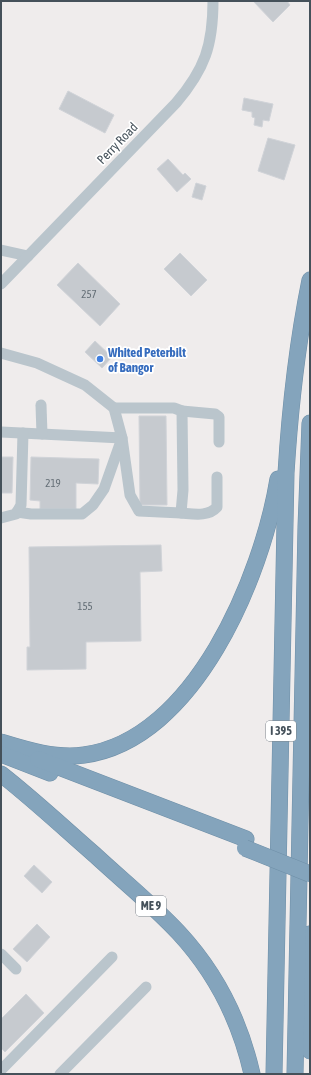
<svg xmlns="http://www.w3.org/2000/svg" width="311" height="1075" font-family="'Asap Condensed',sans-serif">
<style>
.building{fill:#c6cacf;stroke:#d0d3d8}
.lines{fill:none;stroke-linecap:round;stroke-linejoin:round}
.highway-casing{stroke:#6f8fa7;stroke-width:17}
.minor{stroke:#bac5cc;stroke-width:11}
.highway{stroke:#84a4bc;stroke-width:16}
.highway-bridge-casing{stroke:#6f8fa7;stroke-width:17;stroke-linecap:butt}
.highway-bridge{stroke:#84a4bc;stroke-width:16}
.shop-dot{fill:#3f7fe0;stroke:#fff;stroke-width:1.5}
.labels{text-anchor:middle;stroke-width:3.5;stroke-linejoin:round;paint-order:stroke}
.number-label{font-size:11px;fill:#656f77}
.shield{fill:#fff;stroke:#7d858c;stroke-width:1}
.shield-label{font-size:12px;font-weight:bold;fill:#45515a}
.street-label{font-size:13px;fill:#45515a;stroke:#fff}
.shop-label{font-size:13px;font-weight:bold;fill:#366cbe;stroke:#fff;text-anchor:start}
</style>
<rect width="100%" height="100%" fill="#efecec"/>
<g class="building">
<path d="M253,1H287L290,5L273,22Z"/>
<path d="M68,91L114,115L105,133L59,109Z"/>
<path d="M244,98L273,104L269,121L263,120L262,127L254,125L255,118L252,117V112L242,110Z"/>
<path d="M268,138L295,145L284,180L258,171Z"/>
<path d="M168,159L183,175L185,173L191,179L177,192L157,169Z"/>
<path d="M196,183L206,186L202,200L192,197Z"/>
<path d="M180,253L207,280L191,296L164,269Z"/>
<path d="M78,263L120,304L100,326L57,285Z"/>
<path d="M95,341L112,357L102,368L85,352Z"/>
<path d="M139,416H166L167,505H140Z"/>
<path d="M1,457H13L12,493H1Z"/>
<path d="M31,457L99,459L98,484L76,483V509H40V501L30,500Z"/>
<path d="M161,545L162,571L140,572L141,641L86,642V669L27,670V647H30L29,547Z"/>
<path d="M34,865L52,882L42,893L24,876Z"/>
<path d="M37,924L50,937L27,962L13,949Z"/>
<path d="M26,994L44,1013L5,1052L1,1048V1019Z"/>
</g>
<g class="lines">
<defs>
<g id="highway">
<path d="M1,742C27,750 56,759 84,755C195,740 262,576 278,479"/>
<path d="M1,754L50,773"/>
<path d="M38,759L246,839"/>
<path d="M1,774C33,799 64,828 95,855C123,881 153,905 179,933C216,973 240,1021 252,1074"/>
<path d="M309,934L310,1051"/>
<path d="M274,1074L286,473C290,408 297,344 310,280"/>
<path d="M295,1074L306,527L310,423"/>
</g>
</defs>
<use href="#highway" class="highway-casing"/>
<g class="minor">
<path d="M1,250L28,256"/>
<path d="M1,284L176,103C205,69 213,45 213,1"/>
<path d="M1,353L37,363L85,385L114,408L122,438L1,432"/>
<path d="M41,405L42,434"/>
<path d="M114,408H174L182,411L183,490L181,513L139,511L130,495L122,438"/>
<path d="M182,411L215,414L219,417V442"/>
<path d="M17,512L31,514H82L93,505L104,489L121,441"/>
<path d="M181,513C194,514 208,517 217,507V477"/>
<path d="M1,518L16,514L21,505L23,433"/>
<path d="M1,954L16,969"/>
<path d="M1,1070L112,957"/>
<path d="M60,1074L146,987"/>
</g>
<use href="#highway" class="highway"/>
<defs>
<path id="highway-bridge" d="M245,848L310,874"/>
</defs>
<use href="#highway-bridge" class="highway-bridge-casing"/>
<use href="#highway-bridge" class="highway-bridge"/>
</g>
<circle class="shop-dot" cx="100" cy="359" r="4"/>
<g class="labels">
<g class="number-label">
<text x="89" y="298">257</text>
<text x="53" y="487">219</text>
<text x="85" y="610">155</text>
</g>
<g class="shield">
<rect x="266" y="721" width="30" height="20" rx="3"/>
<rect x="136" y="896" width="30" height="20" rx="3"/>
</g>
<g class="shield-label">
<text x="281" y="735">I 395</text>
<text x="151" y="910">ME 9</text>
</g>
<g class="street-label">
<text transform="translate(117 143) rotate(-46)" y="5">Perry Road</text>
</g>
<g class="shop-label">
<text x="108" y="357">Whited Peterbilt<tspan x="108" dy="15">of Bangor</tspan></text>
</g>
</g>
<rect width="311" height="1075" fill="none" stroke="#45515a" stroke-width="4"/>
</svg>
